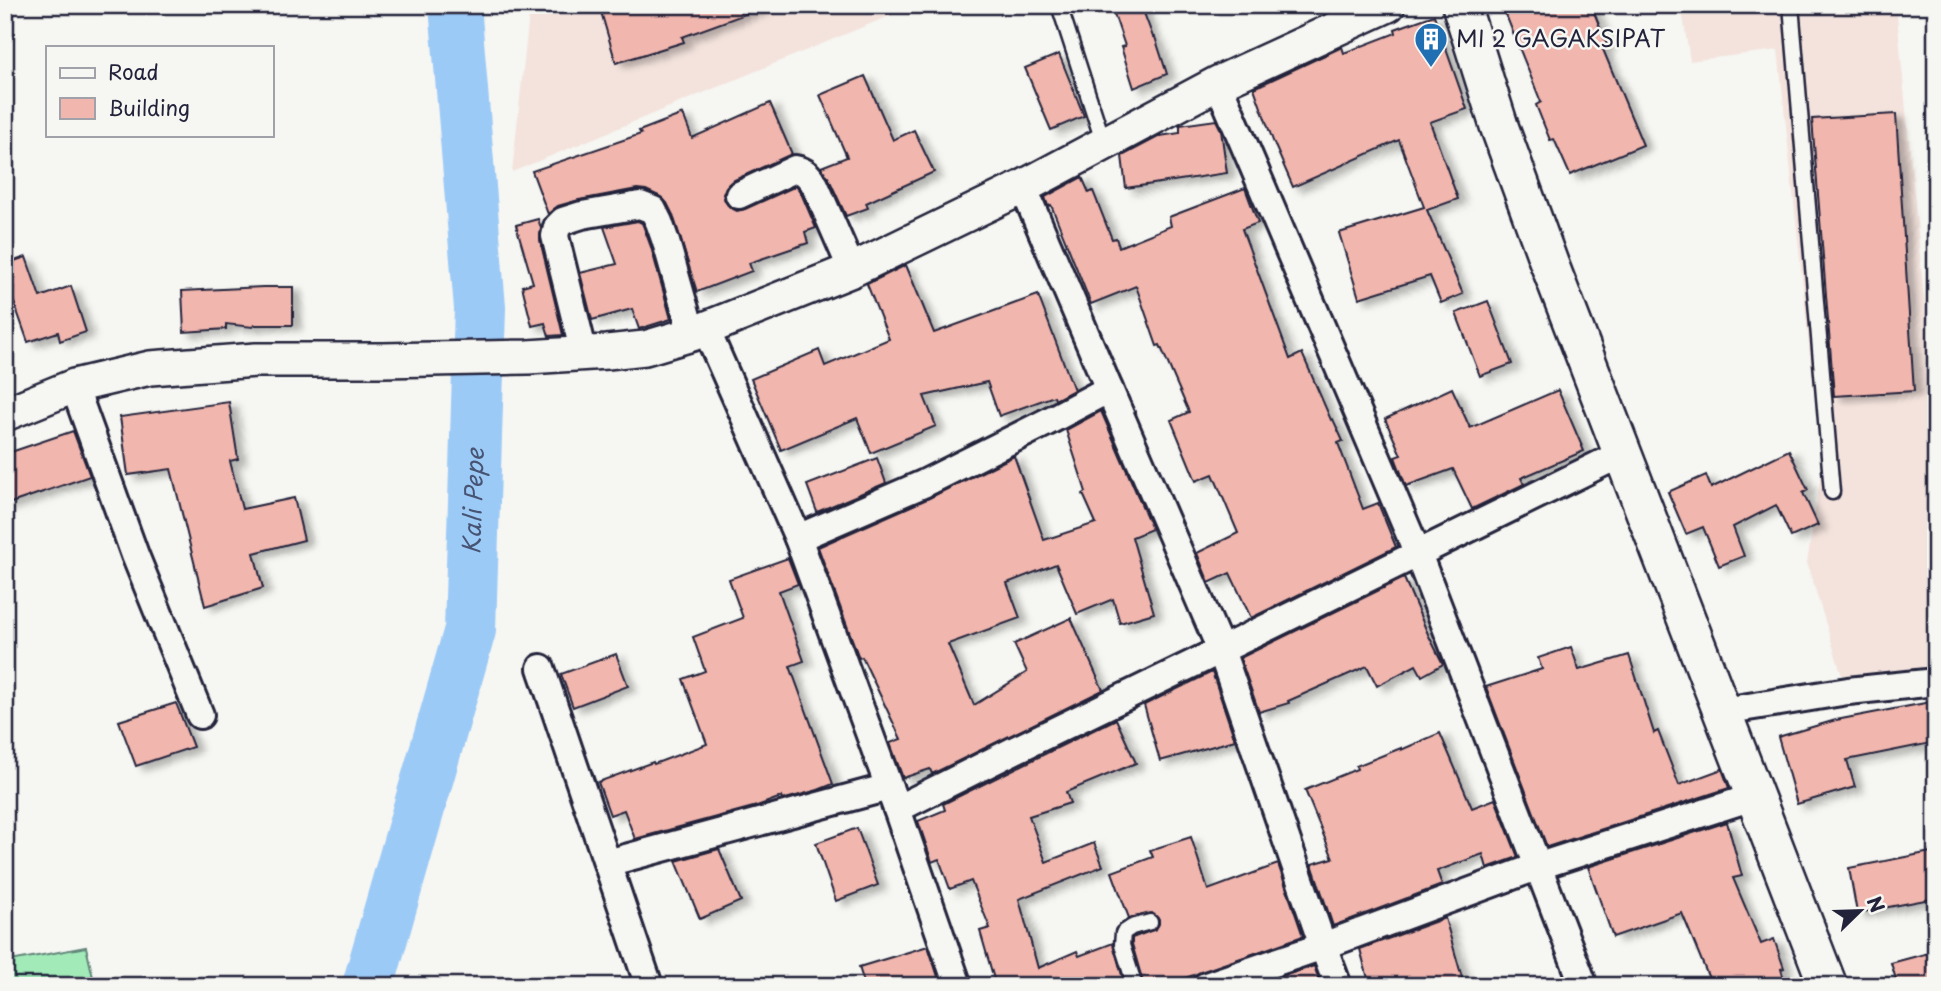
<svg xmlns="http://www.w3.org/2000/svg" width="1941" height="991" font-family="'Playpen Sans',sans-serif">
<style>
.built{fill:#f4e3dd}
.green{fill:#a2ebb9;stroke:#62867a;stroke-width:2}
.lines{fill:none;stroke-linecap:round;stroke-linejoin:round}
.river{stroke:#9ccaf7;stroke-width:52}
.building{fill:#f1b6ad;stroke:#22223b;stroke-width:2;filter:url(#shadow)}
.service-casing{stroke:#22223b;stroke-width:19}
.minor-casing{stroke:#22223b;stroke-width:32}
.tertiary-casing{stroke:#22223b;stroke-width:38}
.secondary-casing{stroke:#22223b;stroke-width:42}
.service{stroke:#f6f6f2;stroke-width:14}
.minor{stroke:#f6f6f2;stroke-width:26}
.tertiary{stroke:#f6f6f2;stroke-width:33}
.secondary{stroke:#f6f6f2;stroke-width:37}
.labels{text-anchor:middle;stroke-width:5;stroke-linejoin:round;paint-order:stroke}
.poi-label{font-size:23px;fill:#22223b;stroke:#f6f6f2;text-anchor:start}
.water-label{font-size:24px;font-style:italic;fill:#475473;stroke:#f6f6f2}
</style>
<defs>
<filter id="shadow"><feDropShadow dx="8" dy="4.5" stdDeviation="3.5" flood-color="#0004"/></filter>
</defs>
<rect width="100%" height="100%" fill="#f6f6f2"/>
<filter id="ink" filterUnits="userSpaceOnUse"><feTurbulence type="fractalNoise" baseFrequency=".0143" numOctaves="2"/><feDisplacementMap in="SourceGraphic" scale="14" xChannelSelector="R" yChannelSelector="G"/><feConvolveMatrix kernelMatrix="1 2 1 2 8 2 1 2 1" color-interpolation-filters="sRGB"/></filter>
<g filter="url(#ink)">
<g class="built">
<path d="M530,5H916L512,172Z"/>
<path d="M1681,5H1896L1936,423V676L1846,689L1807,563L1822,468L1778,50L1690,61Z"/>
</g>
<path class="green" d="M86,947L95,986H5V962Z"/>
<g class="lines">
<path class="river" id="s1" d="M368,986L470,630L480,308L455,5"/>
</g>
<g class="building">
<path d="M599,5H761L762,8L682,37L684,42L616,63Z"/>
<path d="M1111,5H1141L1153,37H1155L1167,74L1134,88L1121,47L1125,46Z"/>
<path d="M1502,5H1591L1607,45L1602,47L1643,145L1570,175L1554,139L1550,140L1536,105L1541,102Z"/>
<path d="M1434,15L1467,109L1430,122L1458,199L1427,210L1463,294L1441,303L1430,276L1359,298L1339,233L1424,207L1399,140L1293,187L1273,141L1254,88L1342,47L1344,53L1396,33L1395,29Z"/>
<path d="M1059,54L1084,116L1051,130L1025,68Z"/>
<path d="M865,76L893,140L914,130L934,172L866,203L868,208L846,216L829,179L821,167L847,157L820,95Z"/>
<path d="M770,103L792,154L732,181L726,187L723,194L725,201L731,208L737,211L745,209L796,186L801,193L816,228L805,232L808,243L749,263L752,271L697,292L673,215L667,203L659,196L646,190L637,189L579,200L558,206L548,214L532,171L641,134L639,131L683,114L692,138Z"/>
<path d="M1896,114L1914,391L1834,396L1812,119Z"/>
<path d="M1216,120L1221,130L1227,173L1126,188L1122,156L1160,136L1180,133V125Z"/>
<path d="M1082,177L1089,193L1093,191L1112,239L1116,238L1119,247L1171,226L1169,217L1245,188L1258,223L1242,229L1290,359L1302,353L1331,420L1333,419L1343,441L1338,443L1363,509L1378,503L1396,547L1251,618L1230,573L1209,583L1197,553L1238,533L1213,474L1196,481L1171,420L1189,412L1160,345L1157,346L1136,286L1091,304L1051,205L1048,206L1045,197Z"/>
<path d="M538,219L541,228L540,240L563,335L549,336L545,323L532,326L522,286L533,283L516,225Z"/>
<path d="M638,221L642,223L644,228L651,247L671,319L639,329L632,309L592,320L580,273L617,264L604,227Z"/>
<path d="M26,257L40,297L71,286L86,332L60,341L58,332L28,342L5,277V264Z"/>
<path d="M906,265L934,333L1038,295L1074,390L1055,400L1054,396L999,416L987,382L924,396L936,426L871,453L857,418L781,450L751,379L819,350L825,366L889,339L867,284Z"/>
<path d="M263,287H293V325H254L253,327L226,324V329L184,332L182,291Z"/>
<path d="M1488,301L1512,364L1480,376L1456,313Z"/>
<path d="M1452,388L1470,428L1558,390L1584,451L1521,478L1524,484L1472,509L1453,469L1406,486L1395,457L1401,455L1385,419Z"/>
<path d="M229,402L238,459L230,461L242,509L294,498L304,540L254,553L263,588L205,606L171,469L128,475L120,417Z"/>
<path d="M1101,411L1152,529L1132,537L1154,613L1120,623L1113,599L1077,614L1056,564L1007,583L1020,618L948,644L974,705L1027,672L1014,644L1071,618L1103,690L932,774L930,769L903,778L890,743L901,739L862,657L859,658L818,547L929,498L1014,456L1044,540L1096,523L1083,494L1086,492L1066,430Z"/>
<path d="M73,431L90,476L5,505V454Z"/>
<path d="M1789,450L1808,490L1803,493L1818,525L1791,537L1776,505L1733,527L1744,556L1719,566L1703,527L1686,534L1668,492L1706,475L1711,488Z"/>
<path d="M877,458L886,483L817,512L807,485Z"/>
<path d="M788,558L798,584L779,591L804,661L790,666L833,784L818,790L782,800L781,797L757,806L635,839L624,810L610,815L598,782L653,762L654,764L707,744L683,679L705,671L693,637L743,618L729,579Z"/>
<path d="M1404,578L1428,634L1443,664L1422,676L1416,665L1377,686L1367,666L1288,701L1289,703L1259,712L1240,658Z"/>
<path d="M1571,647L1579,670L1629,655L1654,733L1658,731L1679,785L1722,769L1729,788L1547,847L1486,687L1542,669L1538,658Z"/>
<path d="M616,654L628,686L573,707L561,674Z"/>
<path d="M1212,672L1235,740L1160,761L1144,705Z"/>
<path d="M1936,701V742L1847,760L1855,787L1797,804L1778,737L1836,720Z"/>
<path d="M176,703L193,747L136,766L119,721Z"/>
<path d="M1116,719L1136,763L1066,792L1070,803L1029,816L1046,862L1094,843L1103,866L1019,899L1038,968L1077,951L1079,956L1113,943L1125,986H996L980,931L990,928L971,881L950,889L939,859L932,862L918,821L945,810L943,804Z"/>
<path d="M1440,733L1472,808L1495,799L1518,857L1487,868L1483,854L1437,871L1442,885L1333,926L1312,864L1333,858L1305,790L1357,769L1356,766L1401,748V750Z"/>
<path d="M1727,822L1742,876L1733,878L1761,944L1774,939L1784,968L1781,969L1786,986H1712L1682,913L1613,937L1588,867Z"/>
<path d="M857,828L878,885L836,901L816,843Z"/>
<path d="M1191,837L1208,890L1278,864L1303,936L1163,986H1144L1132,944V938L1156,929L1159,924V919L1152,913L1129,918L1112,872L1153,857L1150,850Z"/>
<path d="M719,849L741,901L700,919L676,861Z"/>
<path d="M1936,851V898L1857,913L1849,868Z"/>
<path d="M1445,918L1463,981L1446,986H1370L1360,949Z"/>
<path d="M928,946L941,986H865L859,967Z"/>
<path d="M1936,951V986H1898L1891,963Z"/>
<path d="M1314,966L1321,986H1266L1265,982Z"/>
</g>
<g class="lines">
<defs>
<g id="service">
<path d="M1059,5L1104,144"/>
<path d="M1791,5L1832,492"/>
<path d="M1135,986L1122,945L1123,933L1132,927L1150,922"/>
</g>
<g id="minor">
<path d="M1218,83L1418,554L1584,986"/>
<path d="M739,195L795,169C806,171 809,176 815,185L852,270"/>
<path d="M705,327L798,538L923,484L1045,423L1109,389L1023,187"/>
<path d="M584,354L555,236L557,227L563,221L582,215L640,205L653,210L659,222L666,242L692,334"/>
<path d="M74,386L135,555L200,715"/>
<path d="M798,538L897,809L1013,751L1221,650L1109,389"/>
<path d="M541,668L649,986"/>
<path d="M1723,711L1848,691L1936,682"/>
<path d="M897,809L958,986"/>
<path d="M607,863L889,787"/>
<path d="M1206,986L1323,946L1221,650L1623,453"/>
<path d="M1338,986L1323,946L1539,866L1756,796"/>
</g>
<path id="tertiary" d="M5,414L74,386L150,368L256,360H383L528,357L607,352L645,348L692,334L852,270L1023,187L1218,83L1388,5"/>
<path id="secondary" d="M1461,5L1499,126L1549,263L1828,986"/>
</defs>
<use href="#service" class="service-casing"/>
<use href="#minor" class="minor-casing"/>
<use href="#tertiary" class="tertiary-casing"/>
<use href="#secondary" class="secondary-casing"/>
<use href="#service" class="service"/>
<use href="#minor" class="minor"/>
<use href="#tertiary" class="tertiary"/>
<use href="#secondary" class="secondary"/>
</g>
</g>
<defs>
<symbol id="building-pin" viewBox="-11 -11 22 30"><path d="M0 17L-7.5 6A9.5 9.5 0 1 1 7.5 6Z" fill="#1f6fb2" stroke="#f6f6f2"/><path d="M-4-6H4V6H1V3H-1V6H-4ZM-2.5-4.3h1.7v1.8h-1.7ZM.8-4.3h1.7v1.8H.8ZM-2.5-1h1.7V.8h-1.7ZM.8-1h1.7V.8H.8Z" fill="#fff"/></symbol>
</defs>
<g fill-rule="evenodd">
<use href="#building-pin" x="1412" y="20" width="38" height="52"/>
</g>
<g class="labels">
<g class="poi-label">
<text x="1456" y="47">MI 2 GAGAKSIPAT</text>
</g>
<g class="water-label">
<text dy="8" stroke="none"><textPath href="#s1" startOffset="499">Kali Pepe</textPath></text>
</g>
</g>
<rect width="1941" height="991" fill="none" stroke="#f6f6f2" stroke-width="28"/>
<rect x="14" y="14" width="1913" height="963" fill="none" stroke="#22223b" stroke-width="2.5" filter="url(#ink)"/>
<rect x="46" y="46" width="228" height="91" fill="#f6f6f2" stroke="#a1a1a9" stroke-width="2"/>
<rect x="60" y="68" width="35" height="10" fill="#f6f6f2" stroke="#a1a1a9" stroke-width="2"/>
<text x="108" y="80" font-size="21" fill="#22223b">Road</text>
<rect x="60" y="98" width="35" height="21" fill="#f1b6ad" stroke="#a1a1a9" stroke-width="2"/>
<text x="108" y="116" font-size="21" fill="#22223b">Building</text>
<g transform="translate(1860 911) rotate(67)" stroke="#f6f6f2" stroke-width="5" paint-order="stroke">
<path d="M0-5L12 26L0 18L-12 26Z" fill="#22223b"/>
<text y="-10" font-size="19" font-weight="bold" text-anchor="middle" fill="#22223b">N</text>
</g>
</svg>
